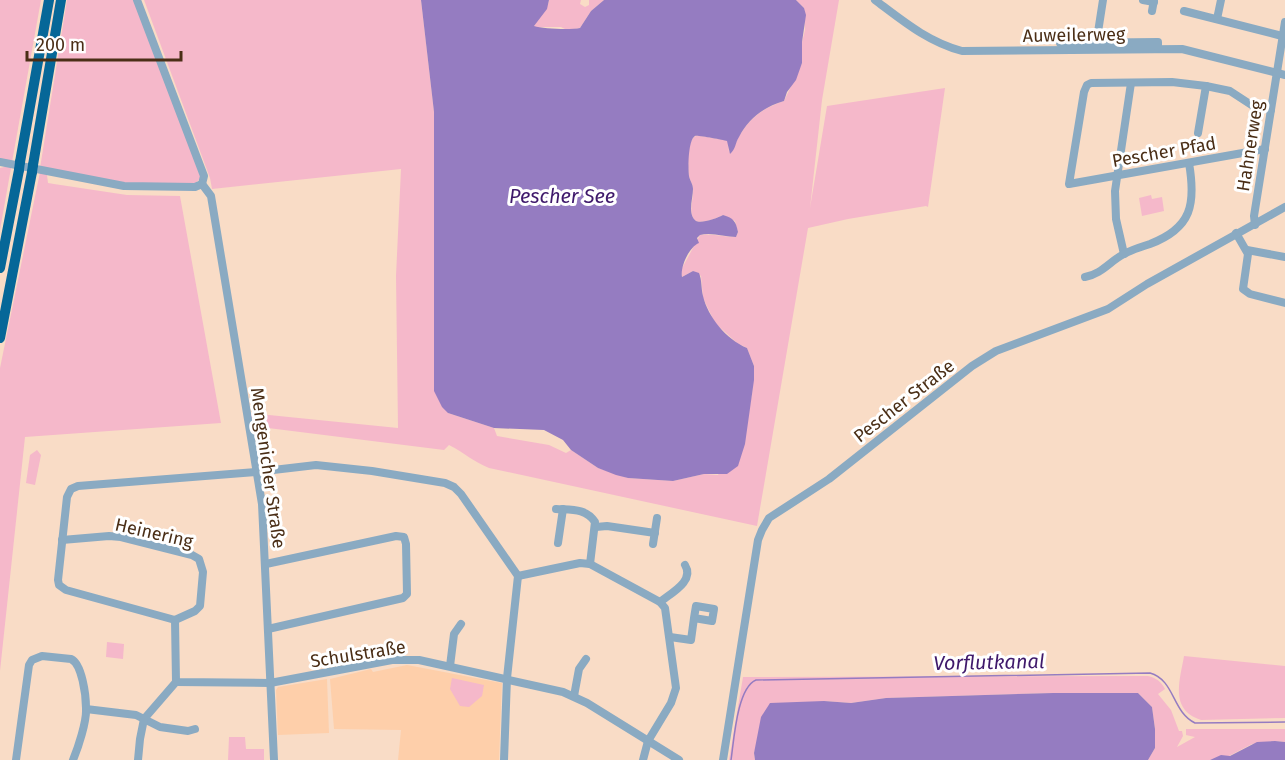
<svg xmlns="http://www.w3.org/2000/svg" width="1285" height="760" font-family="'Fira Sans',sans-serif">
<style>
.built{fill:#fecfaa}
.green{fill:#f5b8ca}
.water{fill:#957cc1}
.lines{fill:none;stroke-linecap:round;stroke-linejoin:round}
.stream{stroke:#957cc1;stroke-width:1.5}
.minor{stroke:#8aaac2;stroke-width:8}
.highway{stroke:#066798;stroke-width:10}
.highway-bridge{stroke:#066798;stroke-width:10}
.labels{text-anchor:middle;stroke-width:6;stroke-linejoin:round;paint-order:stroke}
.street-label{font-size:18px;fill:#4a2e16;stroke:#fff}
.water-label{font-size:20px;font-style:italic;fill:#3f196b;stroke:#fff}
</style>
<rect width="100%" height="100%" fill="#f9dcc6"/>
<g class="built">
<path d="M407,665L502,683L499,760H398L401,730L334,729L330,679L371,669L373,672Z"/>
<path d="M327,679L329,733L278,735L276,690L278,687Z"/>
</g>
<g class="green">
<path d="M0,0H41L12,162L0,160Z"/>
<path d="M67,0H134L201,177L195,184L125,185L40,168Z"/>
<path d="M144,0H421L434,112L448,413L494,428L497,436L549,445L566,453L571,450L598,468L628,478L673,481L704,474L718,475L748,415L752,394L754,366L747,348L737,343L715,323L703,298L701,276L693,271L682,277L681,270L700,235C711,233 725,237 736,237L738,232L735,221L723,215C718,218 701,224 696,221C687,214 694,199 693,189C693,184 690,181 689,176C688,167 686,140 696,136C698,135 723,140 728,141L729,152C736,146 735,143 739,136C751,117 763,108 784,101L802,63V42L805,30L804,8L796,0H839L822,100L810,208L827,106L945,88L928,207L926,206L848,219L808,228L757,526L489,468C472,461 465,453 449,445L444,450L252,426L249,413L398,428L396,276L401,169L212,189L210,178Z"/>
<path d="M549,0H581L580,4L585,7L589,5V0H604L591,11L580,28L567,30L561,27H534C535,18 548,11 549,0Z"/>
<path d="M8,166L11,168L0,230V168Z"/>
<path d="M40,172L47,175L48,183L54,184L127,195L180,196L221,423L25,437L0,671V368Z"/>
<path d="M1151,195L1152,199L1162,197L1164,211L1142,216L1139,198Z"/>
<path d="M37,450L41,455L35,485L26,483L30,455Z"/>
<path d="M107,642L124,644L123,659L106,657Z"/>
<path d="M1184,656L1285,666V718L1201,720C1169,710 1180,680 1184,656Z"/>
<path d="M1148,676C1156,678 1161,681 1165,689L1158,694L1171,710L1179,731H1182L1183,736L1177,747L1195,737L1186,735V729H1285V742L1275,741L1252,744L1229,756H1223L1210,760H1148L1155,748V729L1152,707L1138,693H1053L886,698L851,703L824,701L758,739L754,753L755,760H729L743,677Z"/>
<path d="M452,678L484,685L482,696L469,707L460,706L450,689Z"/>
<path d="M229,737H245L246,749H264V760H228Z"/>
</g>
<g class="water">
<path d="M421,0H549L547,9L534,26C543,29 571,30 580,28L591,11L604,0H796L804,8L806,15L802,42V63L796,80L787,92L784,101C764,107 749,118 739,137C735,143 736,149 730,154L727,141C722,140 698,135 695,136C688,140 688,168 689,176C690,181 693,184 693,189C693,199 687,214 696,221C701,224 718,218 723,215C734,218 736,222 738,232L736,237C725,237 711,232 700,235L697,238L699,243C689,247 680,267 682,277L693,271L699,273C702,280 701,288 703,296C708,317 726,339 747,348L754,366V380L745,444L738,466L727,474H704L673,481L628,478L616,475L598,468L571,450L563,440L544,430L494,428L448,413L442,407L434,391V112Z"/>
<path d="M1053,693H1138L1152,707L1155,729V748L1148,760H755L754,753L761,717L770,703L824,701L851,703L886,698Z"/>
<path d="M1275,741L1285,742V760H1210L1221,755L1230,756L1257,742Z"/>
</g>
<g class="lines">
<path class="stream" d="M731,760C734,740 737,688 756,680L1150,673C1175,680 1172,712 1195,723L1285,722"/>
<g class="minor">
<path d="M137,0L204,176L202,184"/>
<path d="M875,0C903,21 928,42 962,51L1182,49L1285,75"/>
<path d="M1143,0L1154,2"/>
<path d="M1152,11L1154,0"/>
<path d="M1184,11L1282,36"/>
<path d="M1217,19L1221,0"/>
<path d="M1060,43L1158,42V48"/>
<path d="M1096,45L1103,0"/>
<path d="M1198,133L1206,86"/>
<path d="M1265,149L1069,184L1084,92L1087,85L1091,83L1172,82L1206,86L1230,91L1253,106L1271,110"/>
<path d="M0,162L124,186L195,187L202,184"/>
<path d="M202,184L211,196L262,504L274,760"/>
<path d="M1255,225L1254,216L1285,22"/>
<path d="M1236,233L1248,254L1243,289L1250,294L1285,303"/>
<path d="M1247,250L1285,257"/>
<path d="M1124,254L1116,219L1115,191L1131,83"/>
<path d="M1085,277C1102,274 1110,261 1124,254C1133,249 1141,247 1150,244C1192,228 1196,204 1189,163"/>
<path d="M556,509C571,510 586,508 595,522L590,564"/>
<path d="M596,527L607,526L655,533"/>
<path d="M62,540L109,536L121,537L192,555L199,559L203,572L200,606L195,611L175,620L176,682L270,683L392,660H419L563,692L587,703L679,760"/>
<path d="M558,543L563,509"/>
<path d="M653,544L657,518"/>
<path d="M266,564L396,536L404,537L406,544L407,594L403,598L268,629"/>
<path d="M518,576L580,563L590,564L660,602L665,608L676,688L671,703L648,741L643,760"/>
<path d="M660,602C671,593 695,581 685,565"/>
<path d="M175,620L66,590L59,585L58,580L67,497L71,489L78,486L256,472L316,465L372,471L445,483L454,487L461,494L518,576L507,678L504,760"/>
<path d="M670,637L691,640L694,618L712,621L714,609L696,606L694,618"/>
<path d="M450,666L454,634L461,624"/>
<path d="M574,696L579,669L586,659"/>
<path d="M86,709L136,715L160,727L188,731L195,729"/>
<path d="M16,760L29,665L32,660L42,656L71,659C82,664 86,695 86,708C87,721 78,748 73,760"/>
<path d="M138,760L140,739L144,719L176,682"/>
<path d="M723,760L758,540L762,530L769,518L829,479L972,366L996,351L1108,309L1147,284L1285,207"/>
</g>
<g class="highway">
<path d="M20,162L49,0"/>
<path d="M33,165L61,0"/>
<path d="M0,268L19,170"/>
<path d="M0,338L32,172"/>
</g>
<g class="highway-bridge">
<path d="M19,170L20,162"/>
<path d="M32,172L33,165"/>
</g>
</g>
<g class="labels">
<g class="street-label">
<text transform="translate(1074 35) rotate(-1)" y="6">Auweilerweg</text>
<text transform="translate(1250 146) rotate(-81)" y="6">Hahnerweg</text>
<text transform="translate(1164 152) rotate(-10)" y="6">Pescher Pfad</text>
<text transform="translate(904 401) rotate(-38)" y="6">Pescher Straße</text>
<text transform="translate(268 468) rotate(82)" y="6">Mengenicher Straße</text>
<text transform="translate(154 533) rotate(13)" y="6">Heinering</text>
<text transform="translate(358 654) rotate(-9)" y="6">Schulstraße</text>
</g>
<g class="water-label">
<text x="562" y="203">Pescher See</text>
<text transform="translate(989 662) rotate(-1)" y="7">Vorflutkanal</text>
</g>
</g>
<path d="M27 51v9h154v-9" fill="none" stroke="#4a2e16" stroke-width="3"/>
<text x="36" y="51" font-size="18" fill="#4a2e16" stroke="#ffffff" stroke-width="4.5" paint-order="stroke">200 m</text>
</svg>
